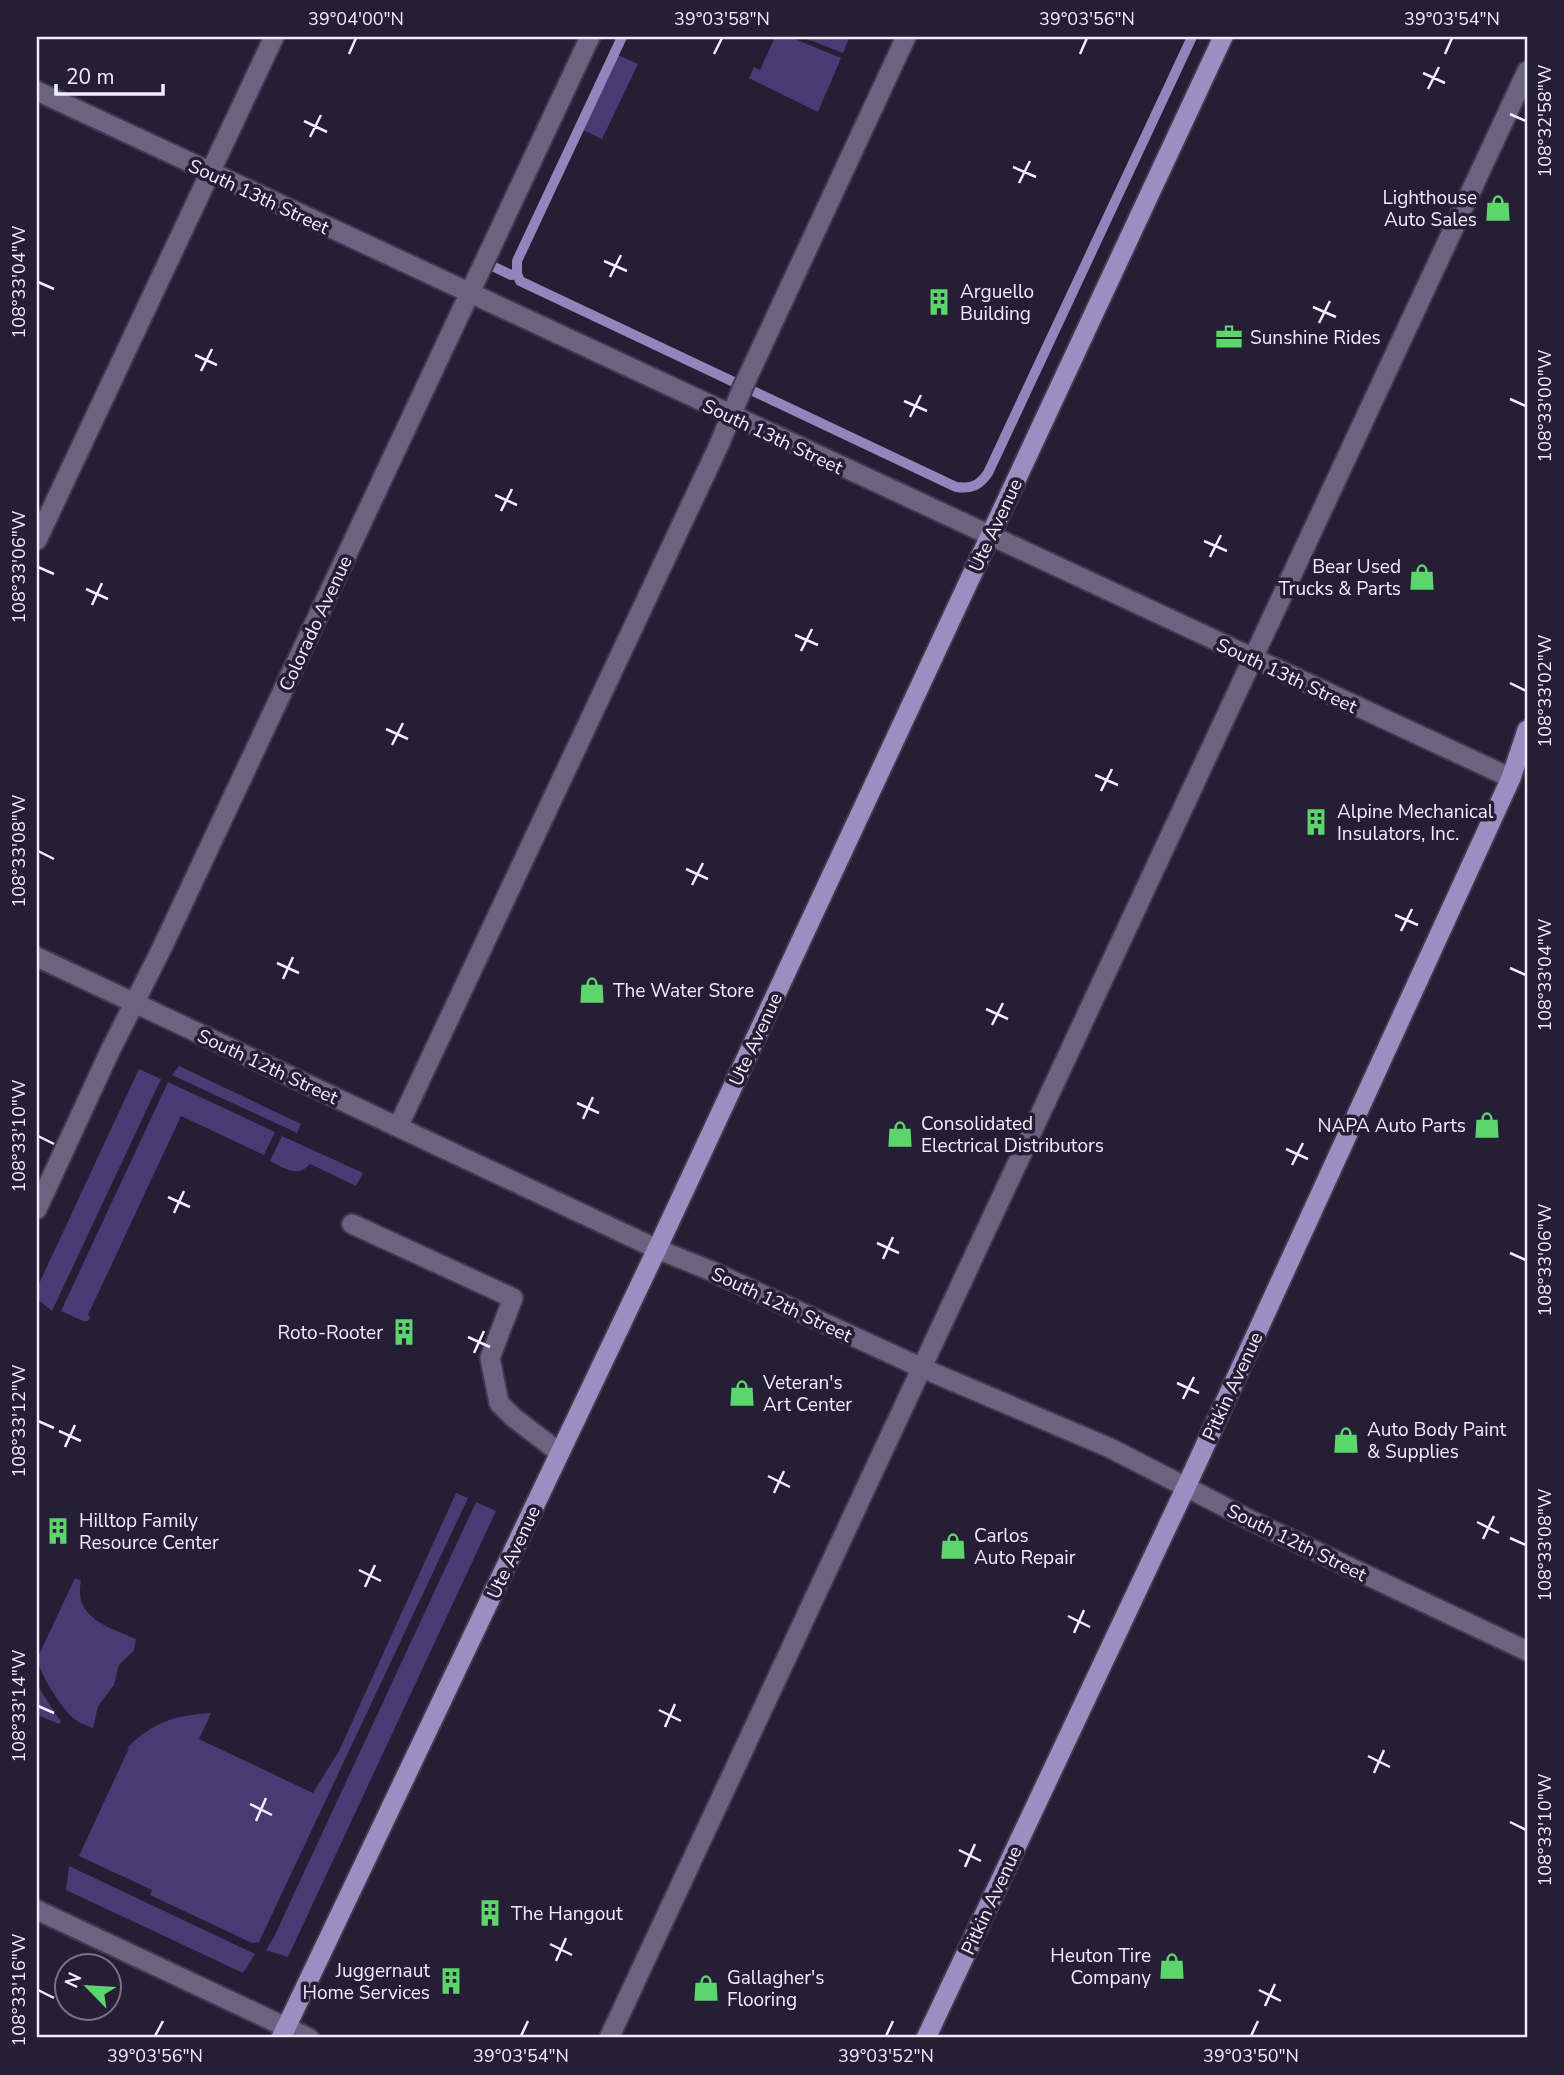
<svg xmlns="http://www.w3.org/2000/svg" width="1564" height="2075" font-family="'Nunito Sans',sans-serif">
<style>
.green{fill:#4b3973}
.lines{fill:none;stroke-linecap:round;stroke-linejoin:round}
.stream{stroke:#9484bb;stroke-width:10}
.service-casing{stroke:#403a4e;stroke-width:23}
.minor-casing{stroke:#403a4e;stroke-width:23}
.secondary-casing{stroke:#403a4e;stroke-width:23}
.primary-casing{stroke:#403a4e;stroke-width:23}
.service{stroke:#6b6480;stroke-width:19}
.minor{stroke:#6b6480;stroke-width:19}
.secondary{stroke:#6b6480;stroke-width:19}
.primary{stroke:#9c8ec1;stroke-width:19}
.ticks{fill:none;stroke:#f0edfd;stroke-width:2.5}
.labels{text-anchor:middle;stroke-width:7;stroke-linejoin:round;paint-order:stroke}
.street-label{font-size:19px;fill:#f0edfd;stroke:#251e35}
.poi-label{font-size:19px;fill:#f0edfd;stroke:#251e35;text-anchor:start}
.neatline{fill:none;stroke:#f0edfd;stroke-width:2.5}
.ticks-label{font-size:18px;text-anchor:middle;fill:#f0edfd}
</style>
<rect width="100%" height="100%" fill="#251e35"/>
<g class="green">
<path d="M775,37H790L841,58L818,112L749,78L754,67L760,70Z"/>
<path d="M802,37H847L849,38L843,53Z"/>
<path d="M615,56H620L638,64L602,139L581,129Z"/>
<path d="M179,1066L301,1124L297,1133L172,1075Z"/>
<path d="M139,1069L161,1079L52,1311L37,1299V1288Z"/>
<path d="M168,1082L275,1132L264,1155L181,1116L88,1315L91,1317L88,1321H83L61,1311Z"/>
<path d="M282,1136L363,1173L356,1186L310,1164C297,1178 286,1169 270,1161Z"/>
<path d="M456,1493L468,1498L259,1942L252,1943L150,1895L152,1890L79,1856L129,1748L128,1747C153,1722 176,1715 211,1713L199,1739L313,1793L339,1751Z"/>
<path d="M476,1502L496,1511L288,1957L266,1950L274,1937Z"/>
<path d="M75,1578L81,1581C73,1618 109,1627 136,1639L134,1650L119,1665L114,1685L98,1706L93,1728C86,1725 78,1723 72,1717C62,1708 36,1670 38,1657Z"/>
<path d="M37,1685L59,1719L61,1721L59,1724L38,1715L37,1718Z"/>
<path d="M69,1866L255,1954L243,1973L66,1890Z"/>
</g>
<g class="lines">
<g class="stream">
<path d="M622,37L517,261V274L520,281L956,487C971,489 979,486 988,473L1192,37"/>
<path d="M484,262L511,275L517,274"/>
</g>
<defs>
<g id="service">
<path d="M37,540L274,37"/>
<path d="M398,1127L719,445L743,387L906,37"/>
<path d="M352,1224L513,1298L490,1358L499,1403L513,1417L560,1453"/>
<path d="M609,2038L1527,71"/>
</g>
<g id="minor">
<path d="M37,91C527,322 1018,552 1511,778"/>
<path d="M37,1209L110,1051L161,950L590,37"/>
<path d="M1186,1487L1248,1519L1527,1651"/>
<path d="M37,1910L309,2038"/>
</g>
<path id="secondary" d="M37,957L657,1249L709,1270L922,1368L1110,1448L1186,1487"/>
<g id="primary">
<path d="M281,2038L657,1249L1223,37"/>
<path d="M926,2038L1186,1487L1511,778L1527,730"/>
</g>
</defs>
<use href="#service" class="service-casing"/>
<use href="#minor" class="minor-casing"/>
<use href="#secondary" class="secondary-casing"/>
<use href="#primary" class="primary-casing"/>
<use href="#service" class="service"/>
<use href="#minor" class="minor"/>
<use href="#secondary" class="secondary"/>
<use href="#primary" class="primary"/>
</g>
<path class="ticks" d="M349,54L356,38M714,54L722,38M1080,54L1087,38M1445,54L1452,38M1423,73L1445,83M1428,89L1439,67M1510,114L1526,121M304,121L327,132M310,137L321,115M1013,167L1036,177M1019,183L1030,161M604,261L627,271M610,277L621,255M38,282L54,289M1313,307L1336,317M1319,323L1330,301M195,355L217,365M201,371L212,349M1510,399L1526,406M904,401L927,411M910,417L921,395M495,495L517,505M501,511L512,489M1204,541L1227,551M1210,557L1221,535M38,567L54,574M86,589L108,599M92,605L102,583M795,635L818,645M801,651L812,629M1510,683L1526,691M386,729L408,739M392,745L403,723M1095,775L1118,785M1101,791L1112,769M38,851L54,859M686,869L708,879M692,885L703,863M1395,915L1418,925M1401,931L1412,909M277,963L299,973M1510,968L1526,975M283,979L293,957M986,1009L1008,1019M992,1025L1003,1003M577,1103L599,1113M583,1119L593,1097M38,1136L54,1144M1286,1149L1308,1159M1292,1165L1303,1143M168,1197L190,1207M174,1213L184,1191M877,1243L899,1253M1510,1253L1526,1260M883,1259L893,1237M468,1337L490,1347M474,1353L484,1331M1177,1383L1199,1393M1183,1399L1194,1377M38,1421L54,1428M59,1431L81,1441M65,1447L75,1425M768,1476L790,1487M774,1493L784,1471M1477,1522L1499,1533M1510,1538L1526,1545M1483,1539L1494,1516M359,1570L381,1581M365,1587L375,1565M1068,1616L1090,1627M1074,1633L1084,1610M38,1706L54,1713M659,1710L681,1721M665,1727L675,1704M1368,1756L1390,1767M1374,1773L1384,1750M250,1804L272,1815M256,1821L266,1798M1510,1822L1526,1830M959,1850L981,1861M965,1867L975,1844M550,1944L572,1955M556,1961L566,1938M38,1990L54,1998M1259,1990L1281,2001M1265,2006L1275,1984M155,2036L163,2021M521,2036L528,2021M886,2036L893,2021M1251,2036L1258,2021"/>
<defs>
<symbol id="shop-bare" viewBox="-9 -9 18 18"><path d="M-5-2.5h2.3a2.7 3.5 0 0 1 5.4 0H5L5.5 6h-11ZM-1.5-2.5h3a1.5 2.3 0 0 0-3 0Z" fill="#5cd56d" stroke="#251e35" stroke-width="2.5" paint-order="stroke"/></symbol>
<symbol id="building-bare" viewBox="-9 -9 18 18"><path d="M-4-6H4V6H1V3H-1V6H-4ZM-2.5-4.3h1.7v1.8h-1.7ZM.8-4.3h1.7v1.8H.8ZM-2.5-1h1.7V.8h-1.7ZM.8-1h1.7V.8H.8Z" fill="#5cd56d" stroke="#251e35" stroke-width="2.5" paint-order="stroke"/></symbol>
<symbol id="office-bare" viewBox="-9 -9 18 18"><path d="M-6-3h4V-5.5h4V-3h4V5H-6ZM-1-4.5V-3h2v-1.5ZM-6 0V1H6V0Z" fill="#5cd56d" stroke="#251e35" stroke-width="2.5" paint-order="stroke"/></symbol>
</defs>
<g fill-rule="evenodd">
<use href="#shop-bare" x="1479" y="189" width="38" height="38"/>
<use href="#building-bare" x="920" y="283" width="38" height="38"/>
<use href="#office-bare" x="1210" y="318" width="38" height="38"/>
<use href="#shop-bare" x="1403" y="558" width="38" height="38"/>
<use href="#building-bare" x="1297" y="803" width="38" height="38"/>
<use href="#shop-bare" x="573" y="971" width="38" height="38"/>
<use href="#shop-bare" x="1468" y="1106" width="38" height="38"/>
<use href="#shop-bare" x="881" y="1115" width="38" height="38"/>
<use href="#building-bare" x="385" y="1313" width="38" height="38"/>
<use href="#shop-bare" x="723" y="1374" width="38" height="38"/>
<use href="#shop-bare" x="1327" y="1421" width="38" height="38"/>
<use href="#building-bare" x="39" y="1512" width="38" height="38"/>
<use href="#shop-bare" x="934" y="1527" width="38" height="38"/>
<use href="#building-bare" x="471" y="1894" width="38" height="38"/>
<use href="#shop-bare" x="1153" y="1947" width="38" height="38"/>
<use href="#building-bare" x="432" y="1962" width="38" height="38"/>
<use href="#shop-bare" x="687" y="1969" width="38" height="38"/>
</g>
<g class="labels">
<g class="street-label">
<text transform="translate(259 196) rotate(25)" y="7">South 13th Street</text>
<text transform="translate(773 436) rotate(25)" y="7">South 13th Street</text>
<text transform="translate(995 525) rotate(-65)" y="7">Ute Avenue</text>
<text transform="translate(315 623) rotate(-65)" y="7">Colorado Avenue</text>
<text transform="translate(1287 675) rotate(25)" y="7">South 13th Street</text>
<text transform="translate(755 1039) rotate(-65)" y="7">Ute Avenue</text>
<text transform="translate(268 1066) rotate(25)" y="7">South 12th Street</text>
<text transform="translate(782 1304) rotate(25)" y="7">South 12th Street</text>
<text transform="translate(1232 1386) rotate(-65)" y="7">Pitkin Avenue</text>
<text transform="translate(1297 1542) rotate(26)" y="7">South 12th Street</text>
<text transform="translate(513 1552) rotate(-65)" y="7">Ute Avenue</text>
<text transform="translate(991 1900) rotate(-65)" y="7">Pitkin Avenue</text>
</g>
<g class="poi-label">
<text x="1477" y="204" text-anchor="end">Lighthouse<tspan x="1477" dy="22">Auto Sales</tspan></text>
<text x="960" y="298">Arguello<tspan x="960" dy="22">Building</tspan></text>
<text x="1250" y="344">Sunshine Rides</text>
<text x="1401" y="573" text-anchor="end">Bear Used<tspan x="1401" dy="22">Trucks &amp; Parts</tspan></text>
<text x="1337" y="818">Alpine Mechanical<tspan x="1337" dy="22">Insulators, Inc.</tspan></text>
<text x="613" y="997">The Water Store</text>
<text x="921" y="1130">Consolidated<tspan x="921" dy="22">Electrical Distributors</tspan></text>
<text x="1466" y="1132" text-anchor="end">NAPA Auto Parts</text>
<text x="383" y="1339" text-anchor="end">Roto-Rooter</text>
<text x="763" y="1389">Veteran's<tspan x="763" dy="22">Art Center</tspan></text>
<text x="1367" y="1436">Auto Body Paint<tspan x="1367" dy="22">&amp; Supplies</tspan></text>
<text x="79" y="1527">Hilltop Family<tspan x="79" dy="22">Resource Center</tspan></text>
<text x="974" y="1542">Carlos<tspan x="974" dy="22">Auto Repair</tspan></text>
<text x="511" y="1920">The Hangout</text>
<text x="1151" y="1962" text-anchor="end">Heuton Tire<tspan x="1151" dy="22">Company</tspan></text>
<text x="430" y="1977" text-anchor="end">Juggernaut<tspan x="430" dy="22">Home Services</tspan></text>
<text x="727" y="1984">Gallagher's<tspan x="727" dy="22">Flooring</tspan></text>
</g>
</g>
<rect width="1564" height="2075" fill="none" stroke="#251e35" stroke-width="77"/>
<g transform="translate(88 1987) rotate(295)"><circle r="33" fill="#251e35" stroke="#767185" stroke-width="2"/>
<path d="M0-5L12 26L0 18L-12 26Z" fill="#5cd56d"/>
<text y="-10" font-size="19" font-weight="bold" text-anchor="middle" fill="#f0edfd">N</text>
</g>
<path d="M56 84v10h107v-10" fill="none" stroke="#f0edfd" stroke-width="3.5"/>
<text x="66" y="84" font-size="21" fill="#f0edfd" stroke="#251e35" stroke-width="5" paint-order="stroke">20 m</text>
<rect x="38" y="38" width="1488" height="1998" class="neatline"/>
<g class="ticks-label">
<text x="356" y="25">39°04'00"N</text>
<text x="722" y="25">39°03'58"N</text>
<text x="1087" y="25">39°03'56"N</text>
<text x="1452" y="25">39°03'54"N</text>
<text transform="translate(1545 121) rotate(-90)" y="6">108°32'58"W</text>
<text transform="translate(19 282) rotate(-90)" y="6">108°33'04"W</text>
<text transform="translate(1545 406) rotate(-90)" y="6">108°33'00"W</text>
<text transform="translate(19 567) rotate(-90)" y="6">108°33'06"W</text>
<text transform="translate(1545 691) rotate(-90)" y="6">108°33'02"W</text>
<text transform="translate(19 851) rotate(-90)" y="6">108°33'08"W</text>
<text transform="translate(1545 975) rotate(-90)" y="6">108°33'04"W</text>
<text transform="translate(19 1136) rotate(-90)" y="6">108°33'10"W</text>
<text transform="translate(1545 1260) rotate(-90)" y="6">108°33'06"W</text>
<text transform="translate(19 1421) rotate(-90)" y="6">108°33'12"W</text>
<text transform="translate(1545 1545) rotate(-90)" y="6">108°33'08"W</text>
<text transform="translate(19 1706) rotate(-90)" y="6">108°33'14"W</text>
<text transform="translate(1545 1830) rotate(-90)" y="6">108°33'10"W</text>
<text transform="translate(19 1990) rotate(-90)" y="6">108°33'16"W</text>
<text x="155" y="2062">39°03'56"N</text>
<text x="521" y="2062">39°03'54"N</text>
<text x="886" y="2062">39°03'52"N</text>
<text x="1251" y="2062">39°03'50"N</text>
</g>
</svg>
